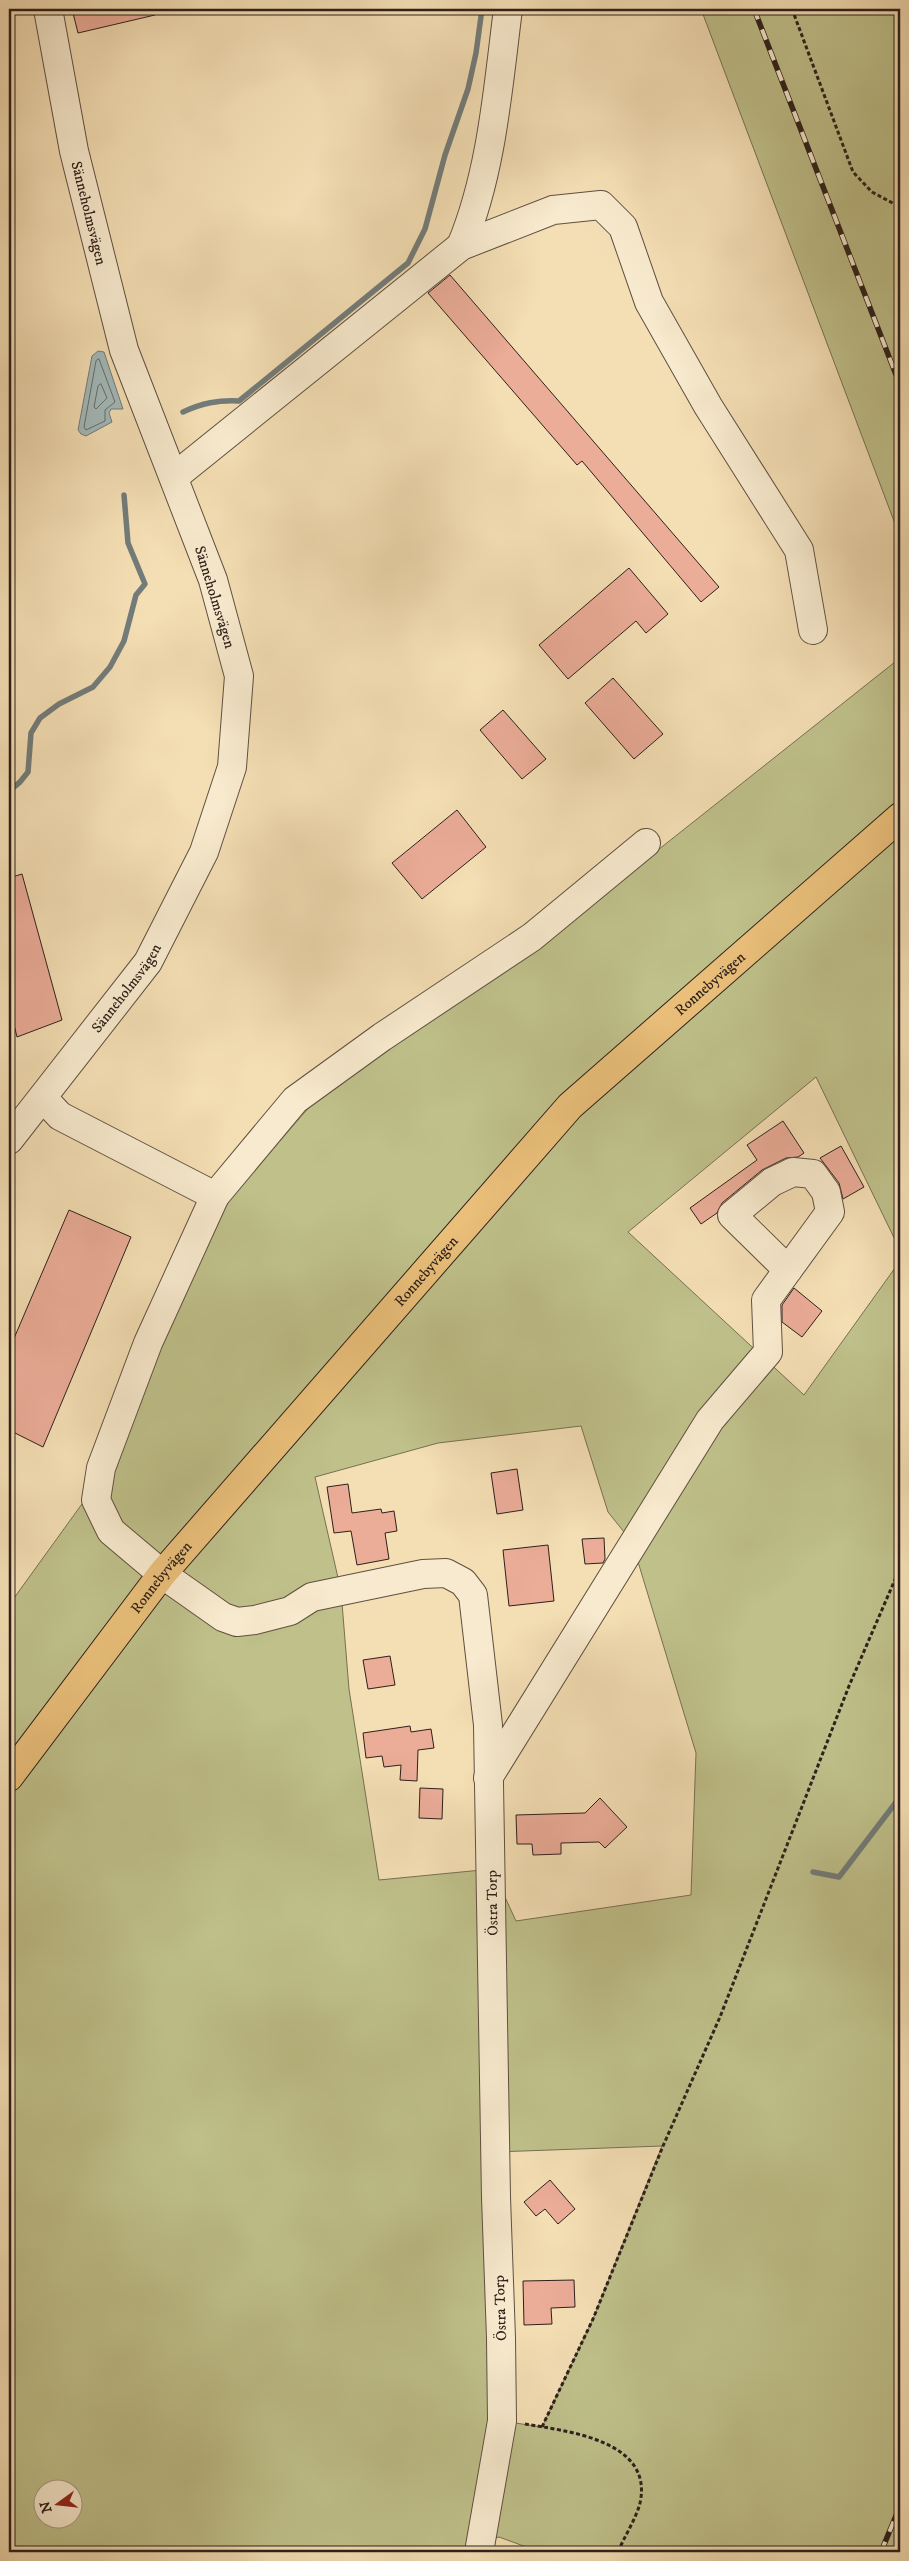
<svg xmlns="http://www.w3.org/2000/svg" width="909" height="2561" viewBox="0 0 909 2561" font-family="'IM FELL DW Pica',serif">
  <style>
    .green { fill: #bfc08a; stroke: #767052; fill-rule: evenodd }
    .water { fill: #a2b9b9; stroke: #737c7a }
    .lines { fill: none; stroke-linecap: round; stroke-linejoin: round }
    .shore { stroke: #686c6a; stroke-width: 1 }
    .stream { stroke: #737c7a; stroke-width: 5.5 }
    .building { fill: #ebac98; stroke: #2d201b }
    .minor-casing { stroke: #5f5041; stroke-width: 30 }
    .major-casing { stroke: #2d201b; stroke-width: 30 }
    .path { stroke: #2d201b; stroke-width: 3; stroke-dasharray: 4 2.5; stroke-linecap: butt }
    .minor { stroke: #f8eace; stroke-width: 28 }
    .major { stroke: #eabf7a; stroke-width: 28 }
    .rail-casing { stroke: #2d201b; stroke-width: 5.5 }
    .rail { stroke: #f8eace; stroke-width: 4; stroke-dasharray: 11; stroke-linecap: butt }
    .labels { text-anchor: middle; stroke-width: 4; stroke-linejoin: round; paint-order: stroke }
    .street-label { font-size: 15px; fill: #2d201b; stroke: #f8eace }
  </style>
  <rect width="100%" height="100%" fill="#f4deb4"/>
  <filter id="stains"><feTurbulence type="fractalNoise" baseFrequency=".004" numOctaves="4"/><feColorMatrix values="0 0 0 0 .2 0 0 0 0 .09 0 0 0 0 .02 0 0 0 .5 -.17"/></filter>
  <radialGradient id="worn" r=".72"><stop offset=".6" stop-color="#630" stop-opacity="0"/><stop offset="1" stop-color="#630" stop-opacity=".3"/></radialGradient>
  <path class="green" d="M701,9H900V537Z
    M900,658V1250L816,1077L628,1232L804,1395L900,1261V2552H540L499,2537L467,2546L466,2552H9V1605L87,1497L225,1204L318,1097L571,919ZM581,1426L608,1512L632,1542L696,1753L691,1895L516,1921L492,1869L379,1880L349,1689L341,1591L315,1477L438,1443ZM662,2146L593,2319L542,2427L502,2421L495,2152ZM42,2488H72V2518H42Z"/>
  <path class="water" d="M98,351L104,352L123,409H111L109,413L112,422L86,436L81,434L78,430L92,356Z"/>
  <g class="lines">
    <path class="shore" d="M99,359L115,402L105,410V421L86,430L84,427L96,361Z
      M101,384L107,398L96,409L94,407L98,386Z"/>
    <path class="stream" d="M183,412C202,403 218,400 239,401L408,263L425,229L445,155L468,89L476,53L482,9
      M9,791L20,782L28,772L31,733L40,718L59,704L93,687L110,667L124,641L136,595L145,584L128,543L124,495
      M813,1872L839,1877L900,1797"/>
  </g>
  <path class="building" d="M72,9H154L155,15L78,33Z
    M450,275L719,587L701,602L582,461L577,465L428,293Z
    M629,568L668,614L646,633L636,621L568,679L539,645Z
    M613,678L663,734L634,759L585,703Z
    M503,710L546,759L522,779L480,730Z
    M457,810L486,847L422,899L392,863Z
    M22,874L62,1020L17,1037L9,1004V878Z
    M783,1121L804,1153L798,1157L786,1158L762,1170L722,1203L717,1213L701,1224L690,1208L757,1160L747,1145Z
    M841,1146L864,1187L843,1199L839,1183L820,1158Z
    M69,1210L131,1237L43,1447L9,1430V1350Z
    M794,1288L822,1311L802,1337L782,1322V1305Z
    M517,1469L523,1510L497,1514L491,1473Z
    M348,1484L352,1513L381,1509L382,1513L394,1511L397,1531L385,1533L389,1559L357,1565L351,1531L334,1533L327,1487Z
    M604,1538L605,1559L603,1563L585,1564L582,1539Z
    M548,1545L554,1601L509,1606L503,1550Z
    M390,1656L395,1685L368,1689L363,1660Z
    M410,1726L411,1732L431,1729L434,1748L418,1750L417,1781L400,1780L401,1765L384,1767L382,1756L366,1758L363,1733Z
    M420,1788L443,1789L442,1819L419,1818Z
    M600,1798L627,1827L605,1848L599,1842L561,1843V1854L533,1855L532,1844H517L516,1815L585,1813Z
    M550,2180L575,2209L558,2224L545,2209L536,2216L524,2202Z
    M574,2280L575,2307L551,2308L552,2324L524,2325L523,2281Z"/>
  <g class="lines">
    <g class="minor-casing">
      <g id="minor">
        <path d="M461,246C492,172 498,87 508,9"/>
        <path d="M174,477L461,246L553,210L601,205L623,227L649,302L708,406L799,550L813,630"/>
        <path d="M43,1098L60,1116L215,1196"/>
        <path id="s1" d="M9,1140L148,962L204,852L232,767L239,676L213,580L124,350L74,151L48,9"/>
        <path d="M488,1778L710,1420L768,1352L766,1300L830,1212L826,1192L813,1174L793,1172L772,1182L732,1215L788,1270"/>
        <path d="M479,2552L502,2421L501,2338L496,2197L488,1725L473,1595L463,1582L446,1573L423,1574L312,1597L290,1611L255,1620L237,1622L223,1617L162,1574L111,1531L96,1500L101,1468L148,1343L215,1196L295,1100L382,1037L532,937L646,843"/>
      </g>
    </g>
    <g class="major-casing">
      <g id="major">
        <path id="s2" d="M9,1777L162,1574L570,1106L900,817"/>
      </g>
    </g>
    <path class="path" d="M792,9L853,172L872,192L900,207
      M525,2424C566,2431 654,2440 640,2503C636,2519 624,2537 618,2552
      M542,2427L593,2319L663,2146L720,2017L849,1686L900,1568"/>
    <use href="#minor" class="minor"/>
    <use href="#major" class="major"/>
    <g class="rail-casing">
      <path id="rail" d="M754,9L900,385
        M881,2552L900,2506"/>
    </g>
    <use href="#rail" class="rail"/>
  </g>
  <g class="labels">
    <g class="street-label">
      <text transform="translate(89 213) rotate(76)" y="5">Sänneholmsvägen</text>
      <text transform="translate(215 597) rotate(73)" y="5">Sänneholmsvägen</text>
      <text dy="5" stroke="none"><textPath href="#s2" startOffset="1061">Ronnebyvägen</textPath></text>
      <text dy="5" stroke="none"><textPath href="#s1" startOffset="192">Sänneholmsvägen</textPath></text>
      <text dy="5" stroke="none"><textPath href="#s2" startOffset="656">Ronnebyvägen</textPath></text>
      <text dy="5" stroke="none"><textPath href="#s2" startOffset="251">Ronnebyvägen</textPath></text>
      <text transform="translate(492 1903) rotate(-91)" y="5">Östra Torp</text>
      <text transform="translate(500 2308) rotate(-92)" y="5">Östra Torp</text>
    </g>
  </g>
  <rect width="909" height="2561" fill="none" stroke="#f4deb4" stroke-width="30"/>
  <rect x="10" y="10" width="889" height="2541" fill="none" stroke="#2d201b" stroke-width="2.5"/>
  <rect x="15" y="15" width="879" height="2531" fill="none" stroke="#2d201b"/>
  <g transform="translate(58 2504) rotate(255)"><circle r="24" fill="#f8eace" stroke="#a79986"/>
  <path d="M0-4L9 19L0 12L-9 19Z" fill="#8f2418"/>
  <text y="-8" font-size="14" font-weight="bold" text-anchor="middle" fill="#2d201b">N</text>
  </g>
  <rect width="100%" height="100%" filter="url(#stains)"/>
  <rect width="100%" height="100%" fill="url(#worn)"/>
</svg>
